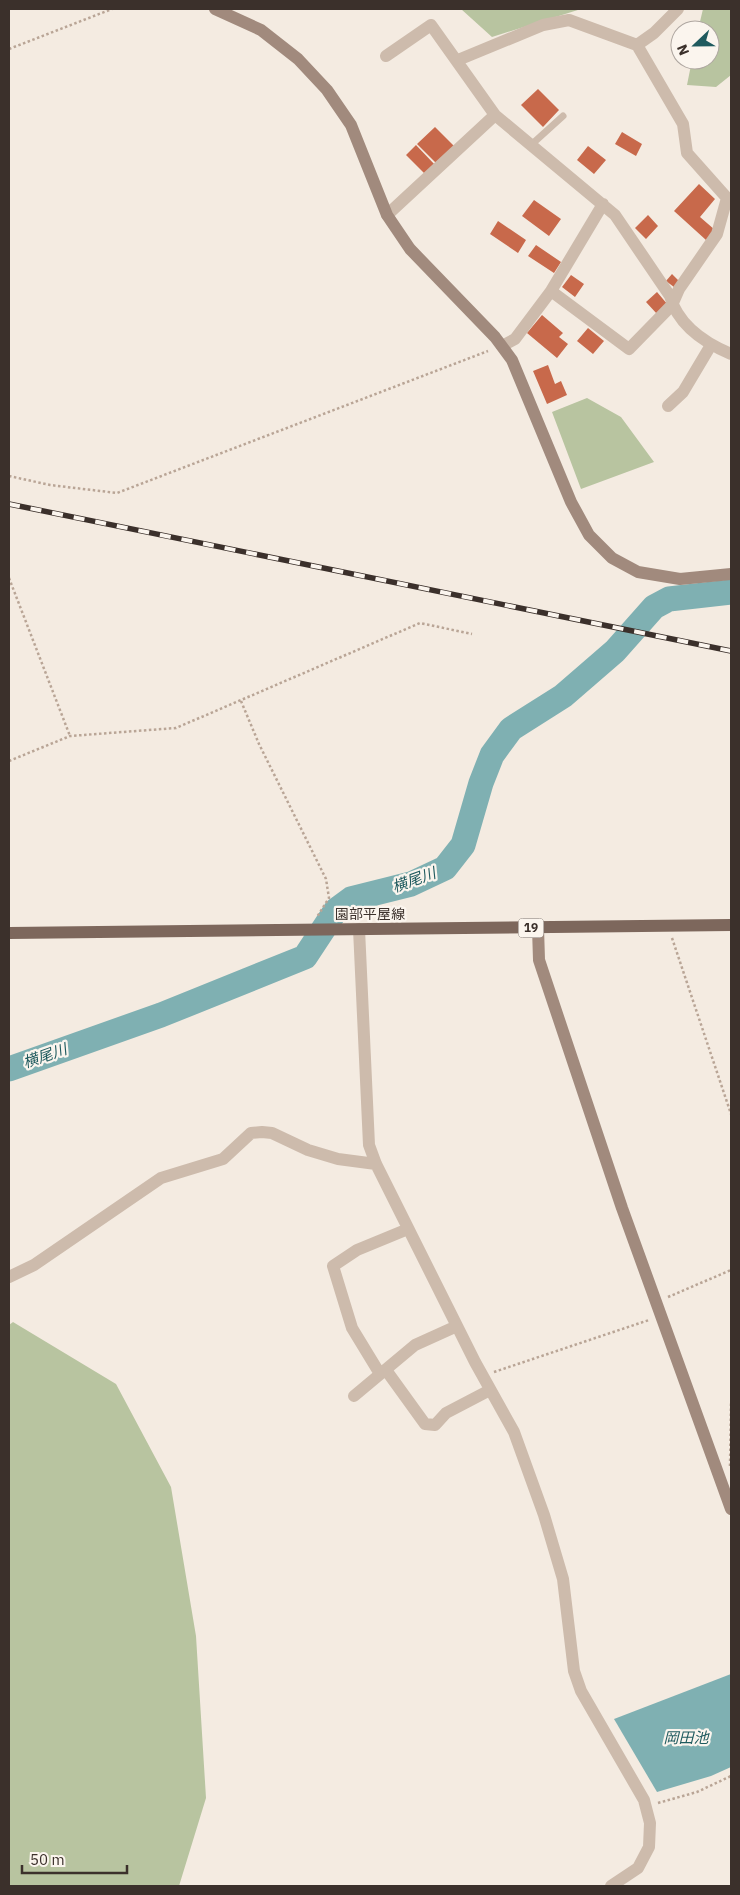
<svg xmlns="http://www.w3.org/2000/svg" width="740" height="1895" viewBox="0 0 740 1895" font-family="'IBM Plex Sans','Noto Sans JP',sans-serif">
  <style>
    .green { fill: #b8c4a0 }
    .water { fill: #7fb0b2 }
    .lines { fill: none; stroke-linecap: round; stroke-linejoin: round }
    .river { stroke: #7fb0b2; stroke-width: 25 }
    .building { fill: #c8694b }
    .path { stroke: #b9a596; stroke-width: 2.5; stroke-dasharray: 2.5 2.5; stroke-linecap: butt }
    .lane { stroke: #cdbbac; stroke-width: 7 }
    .street { stroke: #cdbbac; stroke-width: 12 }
    .secondary { stroke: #a18a7d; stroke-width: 12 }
    .primary { stroke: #7d675c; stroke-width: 12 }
    .rail-casing { stroke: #3b302b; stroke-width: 5.5 }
    .rail { stroke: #fbf5ee; stroke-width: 4; stroke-dasharray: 11; stroke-linecap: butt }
    .labels { text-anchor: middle; stroke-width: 4.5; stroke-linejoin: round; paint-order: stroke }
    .shield { fill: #fbf5ee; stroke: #756b66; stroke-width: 1 }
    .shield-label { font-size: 12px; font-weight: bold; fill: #3b302b }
    .street-label { font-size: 14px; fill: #3b302b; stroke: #fbf5ee }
    .water-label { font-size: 15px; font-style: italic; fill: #1f5a5e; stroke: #fbf5ee }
  </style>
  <rect width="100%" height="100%" fill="#f4ebe1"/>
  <path class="green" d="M461,9H581L492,37Z
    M703,9H731V75L716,87L687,85L692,60H710V30H698Z
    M587,398L621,417L654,462L581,489L552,412Z
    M13,1322L116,1384L171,1487L196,1636L206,1798L179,1886H9V1325Z"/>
  <path class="water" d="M731,1674V1767L711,1776L657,1792L614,1719Z"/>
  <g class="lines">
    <path class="river" d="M9,1069L161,1015L305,957L336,910L351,899L411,884L445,868L463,845L481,783L492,755L511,729L563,696L615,651L654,607L669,599L731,592"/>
  </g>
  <path class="building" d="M538,89L559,110L543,127L521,105Z
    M435,127L456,148L438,165L417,144Z
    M622,132L642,144L636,156L615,144Z
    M416,145L436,166L427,176L406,155Z
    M588,146L606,160L594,174L577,160Z
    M699,184L715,199L700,217L715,230L706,240L674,211Z
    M534,200L561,219L549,236L522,216Z
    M648,215L658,226L646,239L635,228Z
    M498,221L526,240L518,253L490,234Z
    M536,245L561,262L554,273L528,256Z
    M672,274L679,281L674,287L666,281Z
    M571,275L584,284L575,297L562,287Z
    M657,292L668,305L657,314L646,302Z
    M542,315L563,333L559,337L568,344L557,358L527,333Z
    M588,328L604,341L593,354L577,341Z
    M548,365L555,384L561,381L567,395L547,404L533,371Z"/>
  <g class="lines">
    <path class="path" d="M9,49L112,9
      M9,476L50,485L117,493L488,351
      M9,578L70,736
      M241,701L259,744L326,879L329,898L317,917
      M9,761L70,736L176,728L420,623L472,634
      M672,938L731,1114
      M668,1297L731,1270
      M494,1372L649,1320
      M730,1466L731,1402
      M658,1803L697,1792L731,1776"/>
    <path class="lane" d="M531,145L563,116"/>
    <path class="street" d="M637,45L654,33L678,9
      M386,56L431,25L495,115L615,215L670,296C678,325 705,343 731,354
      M458,60L543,25L569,20L637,45L683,124L687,153L727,198L717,234L679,289L672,305L629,349L551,291
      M387,215L495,115
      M502,346L515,339L551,291L603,204
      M668,406L683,392L711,345
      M359,929L369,1145L376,1164L475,1362L514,1432L544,1515L563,1579L574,1671L581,1691L644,1800L650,1823L649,1847L638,1868L611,1886
      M9,1277L34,1265L161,1178L223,1159L251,1133L262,1132L272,1133L308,1150L338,1159L376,1164
      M386,1370L425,1424L435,1425L446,1413L490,1390
      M380,1374L352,1328L333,1266L357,1250L408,1229
      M354,1396L415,1345L457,1326"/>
    <path class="secondary" d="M215,9L261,30L298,59L327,90L351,125L387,215L410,249L495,337L512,360L571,502L589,535L612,558L638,572L680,579L731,574
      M538,928L539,960L622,1208L731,1509"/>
    <path class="primary" d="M9,933L731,925"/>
    <g class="rail-casing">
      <path id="rail" d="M9,504L731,651"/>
    </g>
    <use href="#rail" class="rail"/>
  </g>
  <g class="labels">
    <rect class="shield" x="518.5" y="918.5" width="25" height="19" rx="4"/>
    <g class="shield-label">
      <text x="531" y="932">19</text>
    </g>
    <g class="street-label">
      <text x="370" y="919">園部平屋線</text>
    </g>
    <g class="water-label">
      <text transform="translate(414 880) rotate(-20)" y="5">横尾川</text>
      <text transform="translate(45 1056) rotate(-19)" y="5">横尾川</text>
      <text x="686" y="1743">岡田池</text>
    </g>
  </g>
  <rect width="740" height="1895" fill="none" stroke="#3b302b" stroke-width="20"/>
  <g transform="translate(695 45) rotate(248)"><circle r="24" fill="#fbf5ee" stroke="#aea6a0"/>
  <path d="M0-4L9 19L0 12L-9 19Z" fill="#1f5a5e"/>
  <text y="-8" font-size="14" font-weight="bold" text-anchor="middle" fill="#3b302b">N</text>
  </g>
  <path d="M22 1865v8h105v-8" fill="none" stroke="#3b302b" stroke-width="2.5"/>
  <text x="30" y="1865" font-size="15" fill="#3b302b" stroke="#fbf5ee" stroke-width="4" paint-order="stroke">50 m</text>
</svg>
